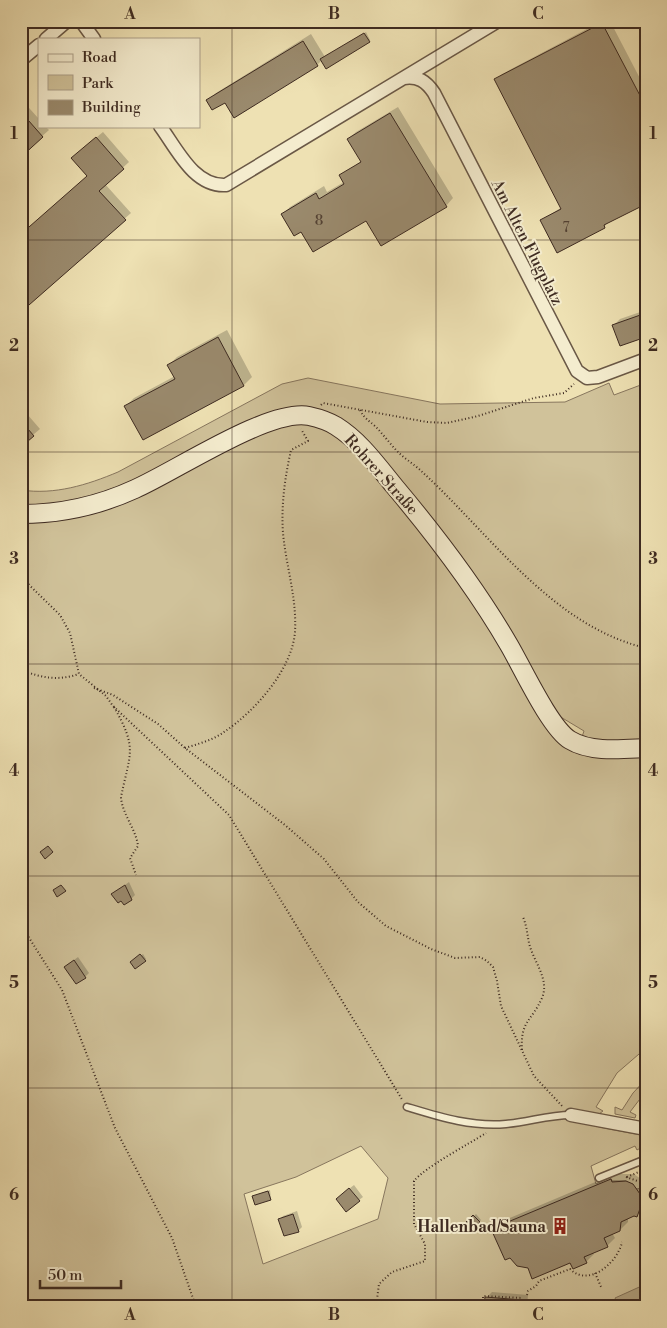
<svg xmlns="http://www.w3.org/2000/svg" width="667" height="1328" viewBox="0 0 667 1328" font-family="'Libre Bodoni',serif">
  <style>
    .green { fill: #d0c29a; stroke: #87765e; fill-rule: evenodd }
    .water { fill: #b2a381; stroke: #84735b }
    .shadow { fill: #0003 }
    .building { fill: #9a8a6d; stroke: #3e2b21 }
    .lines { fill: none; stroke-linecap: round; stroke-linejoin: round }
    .service-casing { stroke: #6a5846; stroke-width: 9 }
    .minor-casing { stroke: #6a5846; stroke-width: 15 }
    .secondary-casing { stroke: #3e2b21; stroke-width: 20 }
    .path { stroke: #3e2b21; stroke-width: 2; stroke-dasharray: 1 2.5; stroke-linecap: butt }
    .service { stroke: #f4ecce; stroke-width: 6 }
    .minor { stroke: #f4ecce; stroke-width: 12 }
    .secondary { stroke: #f4ecce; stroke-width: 18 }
    .grid { fill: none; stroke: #3e2b21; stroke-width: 1; stroke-opacity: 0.55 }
    .labels { text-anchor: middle; stroke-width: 4; stroke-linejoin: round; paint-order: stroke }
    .number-label { font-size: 14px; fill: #554334 }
    .street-label { font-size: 16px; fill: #3e2b21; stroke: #f4ecce }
    .poi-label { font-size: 16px; font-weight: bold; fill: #3e2b21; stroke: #f4ecce; text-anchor: end }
    .neatline { fill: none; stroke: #3e2b21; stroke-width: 2 }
    .grid-label { font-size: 16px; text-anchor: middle; font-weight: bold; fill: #3e2b21 }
  </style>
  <rect width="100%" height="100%" fill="#eee1b3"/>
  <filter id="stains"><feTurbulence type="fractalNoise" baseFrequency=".004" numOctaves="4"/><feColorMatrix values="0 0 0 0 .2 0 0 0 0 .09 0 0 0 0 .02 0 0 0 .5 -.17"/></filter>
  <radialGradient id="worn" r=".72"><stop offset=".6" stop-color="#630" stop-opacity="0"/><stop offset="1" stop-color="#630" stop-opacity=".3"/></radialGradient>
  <path class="green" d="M308,378L440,404L565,402L609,383L614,395L646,383V1048L617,1073L596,1107L603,1111L595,1117L593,1124L599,1127L646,1136V1148L644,1146L637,1150L635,1146L591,1166L596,1184L610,1177L612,1181H626L637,1189L646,1187V1307H21V490C55,495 87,485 118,472L282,384ZM343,423L373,450L446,538L497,609L559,716L584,731L577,751L566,747L553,736C490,629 431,515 335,434ZM361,1146L388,1178L378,1219L263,1264L244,1194L296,1177Z
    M646,1079V1091L630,1112L636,1115L635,1118L615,1114V1107L622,1110L633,1093Z"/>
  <path class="water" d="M646,1284V1307H619L615,1298Z"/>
  <path class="shadow" d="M389,21H403L393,27Z
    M602,21H610L646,90V202L610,220L604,227L542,220L562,207L495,80L502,74Z
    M366,32L370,40L369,41L322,60L317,65L226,101H208L216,93L311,34L325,57Z
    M21,99L39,119V126H45L49,130L21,155Z
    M398,107L453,198L446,206L302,230L283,214L290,207L324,186L327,192L344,182L341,176L361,161L348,139L356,132Z
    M103,132L129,162L105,184L131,213L21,310L89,176L79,152Z
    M646,310V336L614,325L620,319Z
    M227,330L252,377L244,385L143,439L126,406L134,398L175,376L169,365L177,357Z
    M21,407L40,429L21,445Z
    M129,882L135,895L131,899L113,894Z
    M143,954L146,959L136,967L132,962Z
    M78,957L89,973L85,977L70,963Z
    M619,1172L620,1174H634L645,1182L646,1203L636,1216L628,1218V1222L620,1230L612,1233L615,1238L607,1246L593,1252L594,1254L586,1262L571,1261L529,1267L492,1230L500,1222Z
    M354,1185L363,1197L359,1200L341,1195Z
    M270,1190L271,1199L254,1196L255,1195Z
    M297,1211L302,1227L298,1231L280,1219L283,1216Z
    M476,1214L481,1220L473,1228L468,1222Z
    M492,1292L528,1295L527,1307H485L486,1298Z"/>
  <path class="building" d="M602,23L646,107V184L643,185V192L646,204L604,225L605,228L557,253L540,220L561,209L494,79Z
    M364,33L370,42L326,69L320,59Z
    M303,41L318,66L234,118L225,103L212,110L206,100Z
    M21,112L43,137L21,157Z
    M390,113L447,207L381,246L366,221L313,252L301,232L294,236L281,214L316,193L319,199L344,184L339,175L361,162L347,139Z
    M96,137L124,169L99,191L126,220L21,312V234L87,176L71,158Z
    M646,313V337L620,346L612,325Z
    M218,337L244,386L143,440L124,406L175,379L167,365Z
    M21,421L34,436L21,447Z
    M48,846L53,852L45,859L40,852Z
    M61,885L66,891L57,897L53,890Z
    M125,885L132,900L124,905L121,901L118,903L111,894Z
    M140,954L146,961L135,969L130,962Z
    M74,960L86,978L76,984L64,967Z
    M611,1179L612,1182L626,1181L633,1184L640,1194L642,1203L637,1217L634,1216L621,1222L620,1231L604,1238L608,1247L584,1257L587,1263L573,1269L570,1263L532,1279L528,1268L517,1266L510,1258L505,1260L491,1229Z
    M349,1188L360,1201L346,1212L336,1199Z
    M268,1191L271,1200L255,1205L252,1196Z
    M293,1214L299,1232L284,1236L278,1219Z
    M473,1215L480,1222L473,1229L466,1222Z
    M485,1297L522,1300V1307H484Z"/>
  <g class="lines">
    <g class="service-casing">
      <path id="service" d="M407,1107C440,1117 471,1127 506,1124C529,1122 548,1115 571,1115
        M599,1178L646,1159"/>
    </g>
    <g class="minor-casing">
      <path id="minor" d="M81,21L94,39
        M46,39L67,21
        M21,60L39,45
        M404,78C418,76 426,81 434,93L577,371L587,378L598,377L646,359
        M160,126C177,149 194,187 226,185L498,21
        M571,1115L646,1129"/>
    </g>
    <g class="secondary-casing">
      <path id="secondary" d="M21,514C62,514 98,506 135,489C176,471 269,408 309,416C318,418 328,421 336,426C360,441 377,465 395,487C437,537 476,588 509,645C522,667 550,728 570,740C591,753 623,749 646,748"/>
    </g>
    <path class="path" d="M638,21L646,36
      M321,405L323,403L427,422L447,423L478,416L534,398L564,393L574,384
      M360,410C364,418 368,420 375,426C383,434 390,444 398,452C404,458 412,463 419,469C488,531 551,626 646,648
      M21,577L60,615L70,633L79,674L106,696L113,706L229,815L403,1101
      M21,670C42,678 58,681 79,674
      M94,688L113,695L158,724L185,748L285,825L324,859L358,902L386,926L431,949L455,958L480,957L487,961L493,967L497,981L501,1006L534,1076L563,1107
      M114,707C138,749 130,753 121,797C122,814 136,829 138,846L130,858L136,875
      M185,748C198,744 213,740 224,732C254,712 292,670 295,632C297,598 286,566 283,533C281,505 285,477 291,450L308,441L301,429
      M21,925L62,990L115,1128L172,1238L196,1307
      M522,1050C520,1021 532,1021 542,998C550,979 533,961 529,943C527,933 527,927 523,917
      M626,1177L646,1184
      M627,1177L641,1171
      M595,1273L602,1289
      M527,1295L528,1291L536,1286L539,1281L570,1269C589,1288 618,1262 622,1242
      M483,1305V1296L522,1298
      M376,1307L379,1284L392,1272L425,1261V1244L414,1224V1181C425,1167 469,1144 486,1133"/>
    <use href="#service" class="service"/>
    <use href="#minor" class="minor"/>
    <use href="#secondary" class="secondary"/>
  </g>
  <path class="grid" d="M232,21V1307M436,21V1307M21,240H646M21,452H646M21,664H646M21,876H646M21,1088H646"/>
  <defs>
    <g id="building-bare" transform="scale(1.35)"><path d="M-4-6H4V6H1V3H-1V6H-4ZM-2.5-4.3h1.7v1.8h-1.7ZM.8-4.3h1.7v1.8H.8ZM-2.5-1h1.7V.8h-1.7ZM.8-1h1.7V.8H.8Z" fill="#8f2418" stroke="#f4ecce" stroke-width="2.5" paint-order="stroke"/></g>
  </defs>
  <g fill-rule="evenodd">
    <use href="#building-bare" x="560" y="1226"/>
  </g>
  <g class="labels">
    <g class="number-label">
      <text x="319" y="225">8</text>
      <text x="566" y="232">7</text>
    </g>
    <g class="street-label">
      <text transform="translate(528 242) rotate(63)" y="6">Am Alten Flugplatz</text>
      <text transform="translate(382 474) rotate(48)" y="6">Rohrer Straße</text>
    </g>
    <g class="poi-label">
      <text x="546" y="1232">Hallenbad/Sauna</text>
    </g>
  </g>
  <rect width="667" height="1328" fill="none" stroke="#eee1b3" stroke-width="55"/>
  <rect x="38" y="38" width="162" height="90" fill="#f4ecce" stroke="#ab9f89"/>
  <rect x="48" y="54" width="25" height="8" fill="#f4ecce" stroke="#ab9f89"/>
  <text x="82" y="62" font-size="15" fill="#3e2b21">Road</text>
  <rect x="48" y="75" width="25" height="15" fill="#d0c29a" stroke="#ab9f89"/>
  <text x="82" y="88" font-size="15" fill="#3e2b21">Park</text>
  <rect x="48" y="100" width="25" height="15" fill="#9a8a6d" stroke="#ab9f89"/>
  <text x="82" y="112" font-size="15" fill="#3e2b21">Building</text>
  <path d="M40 1280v8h81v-8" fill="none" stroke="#3e2b21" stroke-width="2.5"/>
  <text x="48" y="1280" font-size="15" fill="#3e2b21" stroke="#f4ecce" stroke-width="4" paint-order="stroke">50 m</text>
  <rect x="28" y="28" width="612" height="1272" class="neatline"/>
  <g class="grid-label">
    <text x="130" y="19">A</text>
    <text x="334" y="19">B</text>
    <text x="538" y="19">C</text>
    <text x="14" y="139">1</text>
    <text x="653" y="139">1</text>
    <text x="14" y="351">2</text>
    <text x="653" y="351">2</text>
    <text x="14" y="564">3</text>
    <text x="653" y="564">3</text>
    <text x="14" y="776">4</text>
    <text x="653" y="776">4</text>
    <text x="14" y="988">5</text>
    <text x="653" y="988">5</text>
    <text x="14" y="1200">6</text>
    <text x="653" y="1200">6</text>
    <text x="130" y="1320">A</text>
    <text x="334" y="1320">B</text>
    <text x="538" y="1320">C</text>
  </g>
  <rect width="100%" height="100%" filter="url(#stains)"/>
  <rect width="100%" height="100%" fill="url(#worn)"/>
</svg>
